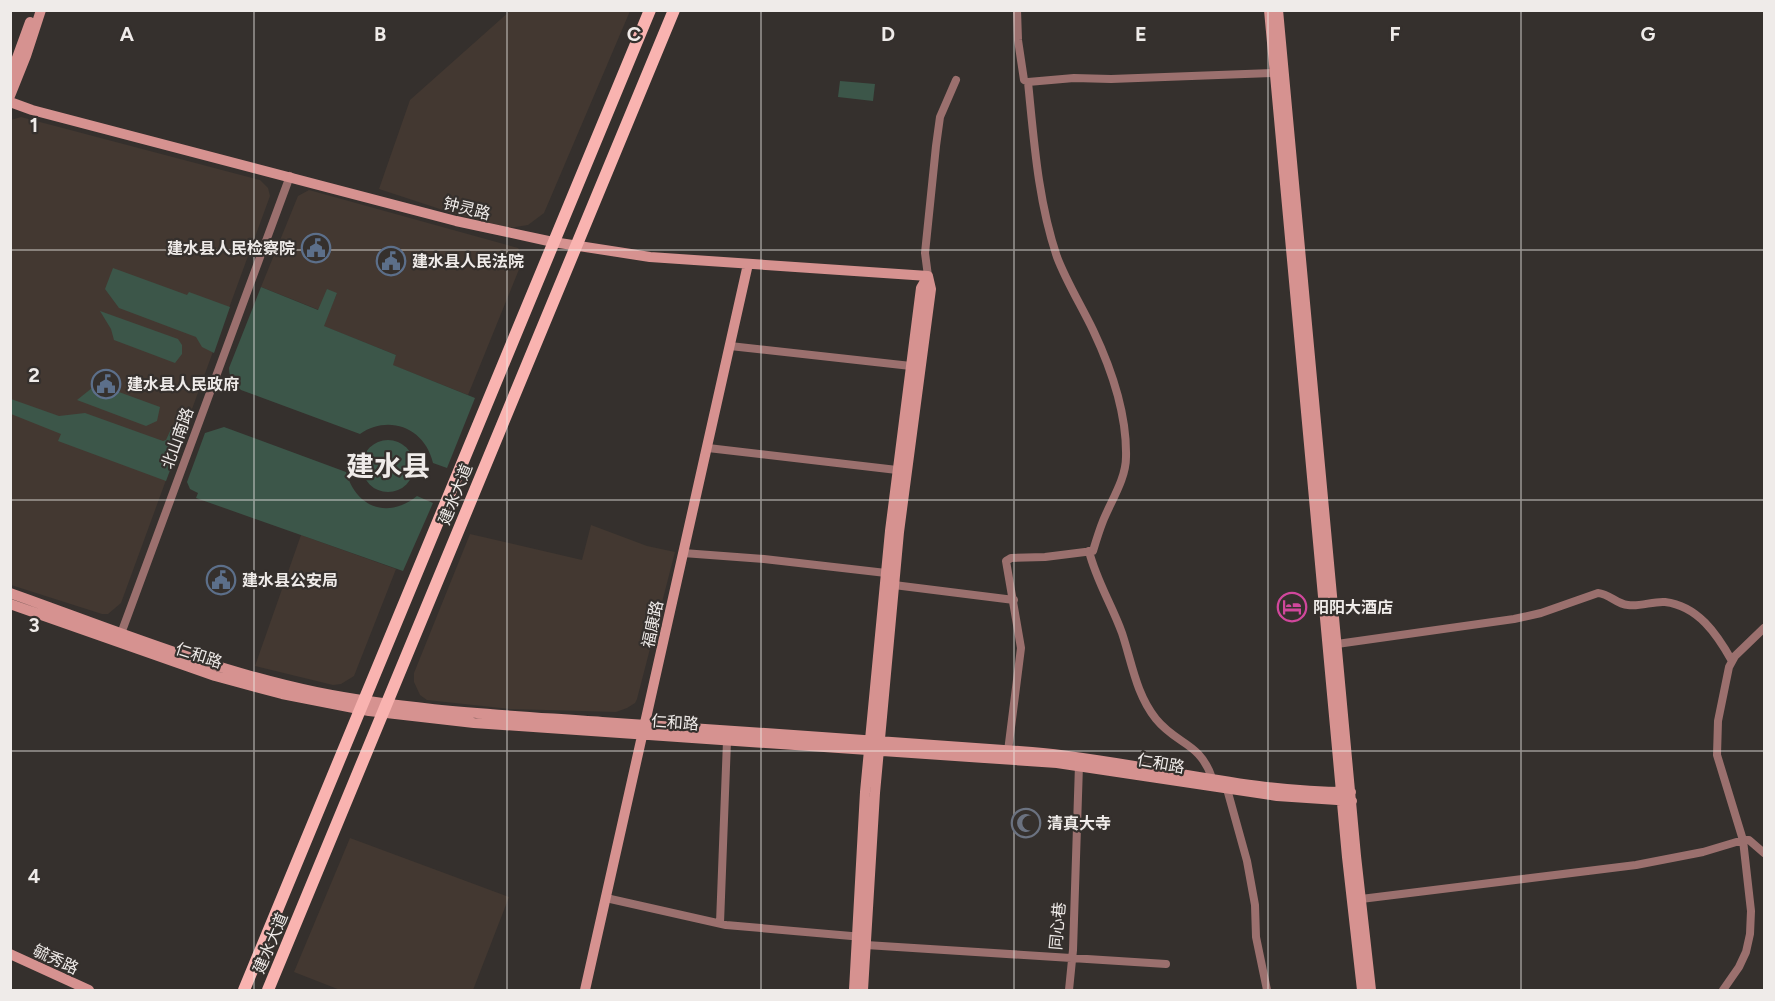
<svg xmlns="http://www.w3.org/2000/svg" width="1775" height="1001" viewBox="0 0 1775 1001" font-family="Figtree,'Noto Sans SC',sans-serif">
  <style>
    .built { fill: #433831 }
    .green { fill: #3c5649 }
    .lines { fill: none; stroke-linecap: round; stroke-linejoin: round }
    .street { stroke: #9b706e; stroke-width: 8 }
    .secondary { stroke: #d69290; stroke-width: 10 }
    .primary { stroke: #f9b3b0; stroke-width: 12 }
    .grid { fill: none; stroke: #efebe9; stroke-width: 1.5; stroke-opacity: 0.55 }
    .labels { text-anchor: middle; stroke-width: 4.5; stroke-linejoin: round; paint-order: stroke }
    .street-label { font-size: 16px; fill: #efebe9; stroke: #35302d }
    .poi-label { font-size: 16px; font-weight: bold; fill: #efebe9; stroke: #35302d; text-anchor: start }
    .town-label { font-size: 28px; font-weight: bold; fill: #efebe9; stroke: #35302d }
    .grid-label { font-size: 20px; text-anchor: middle; font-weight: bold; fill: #efebe9; stroke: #35302d; stroke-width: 4.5; stroke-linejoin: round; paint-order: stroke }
  </style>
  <rect width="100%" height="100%" fill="#35302d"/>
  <path class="built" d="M510,11H630L544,213L528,225L509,228L452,213L379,189L410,100Z
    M21,117L260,180L268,188L270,196L121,603L108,614H102L11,585V120Z
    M309,190L518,248L520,251L522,262L468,395L392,365L396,355L323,326L337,293L319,310L261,287L298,196Z
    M591,525L647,546L675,552L637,699L635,703L627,708L616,712L510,709L427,700L420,695L414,682V673L470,534L582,560Z
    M301,535L396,569L354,676L341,684L333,685L255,666Z
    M350,838L509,897L473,990H340L294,972Z"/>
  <path class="green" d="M840,81L875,84L873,101L838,97Z
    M113,268L187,295L189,292L230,307L214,353L202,347L196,337L119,308L105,289Z
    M261,287L318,310L327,289L337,293L324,326L396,355L393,365L475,398L447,468L433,463C425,428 389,414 360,434L241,390C234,383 229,378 229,368Z
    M100,311L178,339L182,345V354L175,363L114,340L111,329Z
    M97,384L160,407L157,421L146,426L77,400Z
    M11,399L59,416L85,413L163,441L166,440L171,429L184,433L166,481L58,441L61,434L11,414Z
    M224,427L346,472C356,507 387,520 417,496L433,503L403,571L196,498L198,493L190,489L187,482L205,433Z
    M362 466a26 26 0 1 1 52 0a26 26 0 1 1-52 0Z"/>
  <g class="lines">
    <path class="street" d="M1028,82L1074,78L1111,79L1274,73
      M928,276L925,253L936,146L940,117L956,80
      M730,346L911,366
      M708,448L897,470
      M1089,551C1096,580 1112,605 1122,633C1132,663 1136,694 1156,719C1177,745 1200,742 1212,778
      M683,553L764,559L886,573
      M894,585L1014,600
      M119,639L290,176
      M1337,644L1514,619L1541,613L1598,593C1610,594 1616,604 1628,605C1640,607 1653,601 1665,602C1698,606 1717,634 1732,661
      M1008,751L1021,648L1006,561L1011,558L1045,557L1093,551C1096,541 1099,531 1103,521C1111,501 1126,479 1126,457C1127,415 1111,368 1093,330C1081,305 1067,283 1057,257C1038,201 1034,141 1028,82L1024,80L1018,40L1017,10
      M1227,789L1247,861L1255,905L1256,937L1267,990
      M606,898L726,925L863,937
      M1361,899L1636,865L1703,852L1743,840H1749L1764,853
      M720,923L727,741
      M866,945L1166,964
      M1069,990L1073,950L1079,765
      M1723,990L1739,967L1746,952L1750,934L1751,911L1743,840L1717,755L1718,721L1729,667L1735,656L1764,628"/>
    <path class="secondary" d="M1269,10L1347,857L1362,990
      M1278,10L1356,856L1371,990
      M10,77L30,22
      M10,96L26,56L41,10
      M10,102L32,110L456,221L553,242L650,257L928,276
      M10,593C111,629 211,670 316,692C410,711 507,715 602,722C745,732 889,741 1032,752C1139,761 1244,793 1351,792
      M10,604L215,676L282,694L369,711L474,723L1057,763L1277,796L1352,801
      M10,954L89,990
      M585,990L748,264
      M854,990L865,792L890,531L921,288L928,276
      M863,990L875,793L899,532L931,289L928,276"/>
    <path class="primary" d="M244,990L650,10
      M268,990L674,10"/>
  </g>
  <path class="grid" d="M254,10V990M507,10V990M761,10V990M1014,10V990M1268,10V990M1521,10V990M10,250H1764M10,500H1764M10,751H1764"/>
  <defs>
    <g id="civic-ring" transform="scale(1.5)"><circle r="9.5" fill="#35302d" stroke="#5c6f8a" stroke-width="1.5"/><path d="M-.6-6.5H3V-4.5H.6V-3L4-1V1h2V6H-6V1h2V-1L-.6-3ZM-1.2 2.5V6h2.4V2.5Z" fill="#5c6f8a"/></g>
    <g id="hotel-ring" transform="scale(1.5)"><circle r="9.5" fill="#35302d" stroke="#d1479c" stroke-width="1.5"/><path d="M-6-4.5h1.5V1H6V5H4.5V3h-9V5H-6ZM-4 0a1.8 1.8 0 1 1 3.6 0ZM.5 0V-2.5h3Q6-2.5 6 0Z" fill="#d1479c"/></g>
    <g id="mosque-ring" transform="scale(1.5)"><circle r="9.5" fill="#35302d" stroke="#6b7280" stroke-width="1.5"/><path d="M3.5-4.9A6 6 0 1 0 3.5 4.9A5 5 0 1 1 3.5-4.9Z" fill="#6b7280"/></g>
  </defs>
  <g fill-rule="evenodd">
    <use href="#civic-ring" x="316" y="248"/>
    <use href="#civic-ring" x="391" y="261"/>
    <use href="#civic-ring" x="106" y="384"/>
    <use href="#civic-ring" x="221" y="580"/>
    <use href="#hotel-ring" x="1292" y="607"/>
    <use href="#mosque-ring" x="1026" y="823"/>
  </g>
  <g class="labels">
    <g class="street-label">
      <text transform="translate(467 208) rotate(14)" y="6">钟灵路</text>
      <text transform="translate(177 438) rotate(-70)" y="6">北山南路</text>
      <text transform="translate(455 494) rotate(-68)" y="6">建水大道</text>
      <text transform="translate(652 624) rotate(-78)" y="6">福康路</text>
      <text transform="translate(199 655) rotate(18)" y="6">仁和路</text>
      <text transform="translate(675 722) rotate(4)" y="6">仁和路</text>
      <text transform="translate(1161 763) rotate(10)" y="6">仁和路</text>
      <text transform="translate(1057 926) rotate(-85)" y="6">同心巷</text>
      <text transform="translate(270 943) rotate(-67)" y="6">建水大道</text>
      <text transform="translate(56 959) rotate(25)" y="6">毓秀路</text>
    </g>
    <g class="poi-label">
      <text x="295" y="254" text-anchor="end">建水县人民检察院</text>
      <text x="412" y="267">建水县人民法院</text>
      <text x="127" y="390">建水县人民政府</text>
      <text x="242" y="586">建水县公安局</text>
      <text x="1313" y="613">阳阳大酒店</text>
      <text x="1047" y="829">清真大寺</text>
    </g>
    <g class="town-label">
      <text x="388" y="476">建水县</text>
    </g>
  </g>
  <g class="grid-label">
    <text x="127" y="41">A</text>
    <text x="380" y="41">B</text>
    <text x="634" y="41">C</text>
    <text x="888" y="41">D</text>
    <text x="1141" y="41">E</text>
    <text x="1395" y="41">F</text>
    <text x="1648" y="41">G</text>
    <text x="34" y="132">1</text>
    <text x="34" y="382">2</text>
    <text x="34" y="632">3</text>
    <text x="34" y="883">4</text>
  </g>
  <rect width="1775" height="1001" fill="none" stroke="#efebe9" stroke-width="24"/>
</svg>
